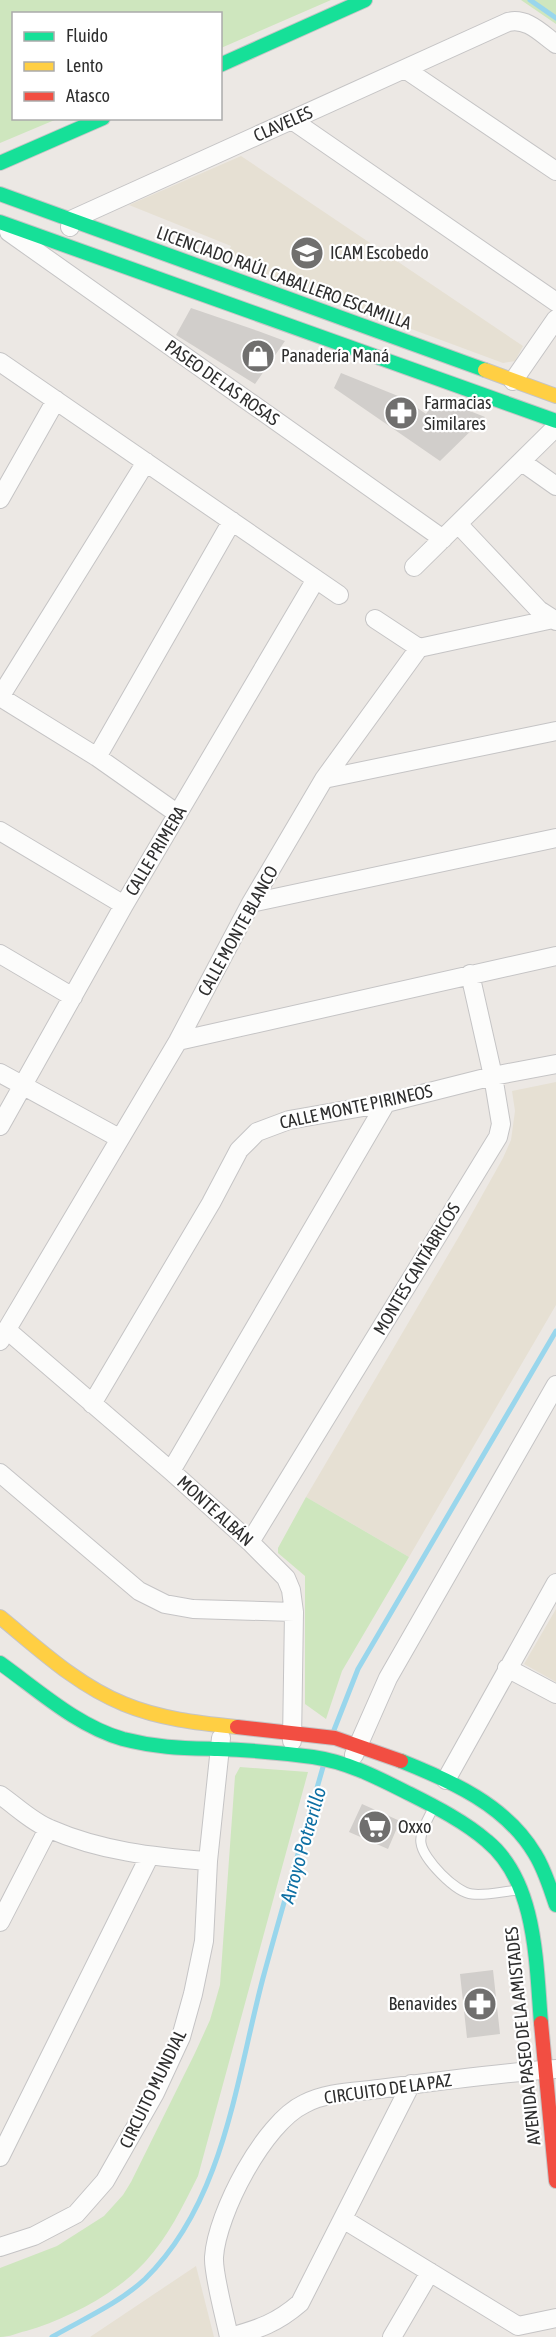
<svg xmlns="http://www.w3.org/2000/svg" width="556" height="2337" viewBox="0 0 556 2337" font-family="'Asap Condensed',sans-serif">
  <style>
    .education { fill: #e6e0d3 }
    .green { fill: #cee6be }
    .lines { fill: none; stroke-linecap: round; stroke-linejoin: round }
    .stream { stroke: #99d6ec; stroke-width: 5 }
    .building { fill: #d1cecb }
    .lane-casing { stroke: #c5c4c5; stroke-width: 11 }
    .street-casing { stroke: #c5c4c5; stroke-width: 20 }
    .fast-casing { stroke: #c5c4c5; stroke-width: 16 }
    .slow-casing { stroke: #c5c4c5; stroke-width: 16 }
    .jam-casing { stroke: #c5c4c5; stroke-width: 16 }
    .lane { stroke: #fcfcfb; stroke-width: 9 }
    .street { stroke: #fcfcfb; stroke-width: 18 }
    .fast { stroke: #16e098; stroke-width: 14 }
    .slow { stroke: #ffcf43; stroke-width: 14 }
    .jam { stroke: #f24e42; stroke-width: 14 }
    .labels { text-anchor: middle; stroke-width: 4.5; stroke-linejoin: round; paint-order: stroke }
    .street-label { font-size: 18px; fill: #2e2e2e; stroke: #fff }
    .poi-label { font-size: 18px; fill: #2e2e2e; stroke: #fff; text-anchor: start }
    .water-label { font-size: 20px; font-style: italic; fill: #0d6fa3; stroke: #fff }
  </style>
  <rect width="100%" height="100%" fill="#ece8e4"/>
  <path class="education" d="M241,156L523,346L515,361L503,363L225,260L231,246L129,205Z
    M556,1082V1305L409,1557L306,1497L461,1233L503,1158L511,1140L515,1111L512,1091Z
    M556,1609V1682L524,1664Z
    M196,2266L214,2337H90Z"/>
  <path class="green" d="M0,0H331L221,48L220,14H14V118L57,119L0,143Z
    M521,0H556V24Z
    M306,1497L409,1557L342,1671L326,1719L305,1704V1576L278,1553V1548Z
    M240,1767L308,1772L198,2176C183,2206 168,2237 145,2262C116,2294 67,2319 26,2331C17,2333 10,2337 0,2337V2268L57,2246L104,2216L123,2195L131,2182L195,2053L210,2020L220,1985L235,1776Z"/>
  <g class="lines">
    <path class="stream" d="M530,0L556,18
      M334,1730L358,1669L556,1331
      M52,2337C83,2319 118,2304 145,2279C224,2202 236,2080 263,1978C282,1908 303,1837 323,1767"/>
  </g>
  <path class="building" d="M191,308L258,331L285,341L255,384L176,335Z
    M341,373L403,398L426,414L437,398L485,417L440,461L334,388Z
    M362,1804L400,1821L388,1849L349,1832Z
    M493,1970L500,2034L467,2038L460,1974Z"/>
  <g class="lines">
    <g class="lane-casing">
      <path id="lane" d="M433,1808C429,1818 419,1832 421,1843C423,1859 456,1893 472,1894C486,1896 504,1891 519,1890"/>
    </g>
    <g class="street-casing">
      <path id="street" d="M405,69L556,171
        M292,120L556,302
        M70,227L73,219L508,22C527,17 542,34 556,44
        M9,232L443,539
        M0,362L339,595
        M513,381L556,319
        M146,462L0,697L97,757L178,814
        M522,462L556,486
        M0,499L56,400
        M459,525L539,610L556,621
        M414,567L556,427
        M375,619L419,648
        M97,757L232,521
        M324,779L556,731
        M0,831L124,905
        M251,903L556,838
        M0,954L73,997
        M178,1041L556,956
        M0,1073L119,1138
        M0,1126L124,905L316,579
        M7,1330L171,1471L250,1542L286,1578L291,1590L294,1612L292,1741
        M0,1341L178,1041L251,903L324,779L419,648L553,619
        M92,1404L211,1203L239,1150L257,1132L289,1120L386,1103L493,1076L556,1064
        M171,1471L386,1103
        M0,1473L139,1591L165,1604L193,1609L294,1612
        M250,1542L498,1137L501,1124L493,1076L470,974
        M507,1668L556,1694
        M354,1755L388,1678L556,1385
        M446,1780L556,1583
        M0,1795C16,1806 32,1822 50,1829C100,1851 154,1857 208,1861
        M0,1922L48,1829
        M0,2157L149,1857
        M343,2219L518,2326L556,2318
        M0,2247L34,2236L76,2214L105,2181L155,2093L181,2037L193,1994L204,1941L208,1861L221,1738
        M229,2337C225,2317 213,2274 214,2257C217,2213 264,2123 304,2104C326,2092 355,2092 379,2089C438,2081 497,2073 556,2069
        M230,2337C259,2329 277,2323 300,2303L411,2084
        M392,2337L430,2272"/>
    </g>
    <g class="fast-casing">
      <path id="fast" d="M220,65L365,0
        M0,163L103,118
        M0,194L485,370
        M0,222L556,421
        M0,1663C38,1690 77,1726 123,1739C158,1748 183,1748 218,1749C249,1750 282,1753 313,1757C348,1762 378,1778 410,1794C436,1807 465,1822 487,1841C537,1882 536,1964 541,2023
        M401,1761C451,1781 506,1805 535,1854C545,1870 550,1888 556,1905"/>
    </g>
    <g class="slow-casing">
      <path id="slow" d="M485,370L556,396
        M0,1617C39,1649 77,1685 124,1704C160,1719 199,1723 237,1727"/>
    </g>
    <g class="jam-casing">
      <path id="jam" d="M237,1727L335,1738L401,1761
        M541,2023L556,2181"/>
    </g>
    <use href="#lane" class="lane"/>
    <use href="#street" class="street"/>
    <use href="#fast" class="fast"/>
    <use href="#slow" class="slow"/>
    <use href="#jam" class="jam"/>
  </g>
  <defs>
    <g id="school-disc" transform="scale(1.725)"><circle r="9.5" fill="#706f6e" stroke="#fff"/><path d="M0-5L7-2L0 1L-7-2ZM-4 1L0 2.5L4 1V4Q0 6-4 4Z" fill="#fff"/></g>
    <g id="shop-disc" transform="scale(1.725)"><circle r="9.5" fill="#706f6e" stroke="#fff"/><path d="M-5-2.5h2.3a2.7 3.5 0 0 1 5.4 0H5L5.5 6h-11ZM-1.5-2.5h3a1.5 2.3 0 0 0-3 0Z" fill="#fff"/></g>
    <g id="pharmacy-disc" transform="scale(1.725)"><circle r="9.5" fill="#706f6e" stroke="#fff"/><path d="M-2-6h4v4h4v4h-4v4h-4v-4h-4v-4h4Z" fill="#fff"/></g>
    <g id="supermarket-disc" transform="scale(1.725)"><circle r="9.5" fill="#706f6e" stroke="#fff"/><path d="M-6-5.5h2.5l.6 2H6L4.5 2H-2.5L-4.4-4H-6ZM-1.5 3.2a1.3 1.3 0 1 0 .1 0ZM3 3.2a1.3 1.3 0 1 0 .1 0Z" fill="#fff"/></g>
  </defs>
  <g fill-rule="evenodd">
    <use href="#school-disc" x="307" y="253"/>
    <use href="#shop-disc" x="258" y="356"/>
    <use href="#pharmacy-disc" x="401" y="413"/>
    <use href="#supermarket-disc" x="375" y="1827"/>
    <use href="#pharmacy-disc" x="480" y="2004"/>
  </g>
  <g class="labels">
    <g class="street-label">
      <text transform="translate(283 124) rotate(-24)" y="6">CLAVELES</text>
      <text transform="translate(284 278) rotate(20)" y="6">LICENCIADO RAÚL CABALLERO ESCAMILLA</text>
      <text transform="translate(222 383) rotate(35)" y="6">PASEO DE LAS ROSAS</text>
      <text transform="translate(156 851) rotate(-59)" y="6">CALLE PRIMERA</text>
      <text transform="translate(238 931) rotate(-61)" y="6">CALLE MONTE BLANCO</text>
      <text transform="translate(356 1107) rotate(-12)" y="6">CALLE MONTE PIRINEOS</text>
      <text transform="translate(417 1269) rotate(-59)" y="6">MONTES CANTÁBRICOS</text>
      <text transform="translate(215 1511) rotate(42)" y="6">MONTE ALBÁN</text>
      <text transform="translate(523 2036) rotate(-96)" y="6">AVENIDA PASEO DE LA AMISTADES</text>
      <text transform="translate(153 2089) rotate(-64)" y="6">CIRCUITO MUNDIAL</text>
      <text transform="translate(388 2089) rotate(-8)" y="6">CIRCUITO DE LA PAZ</text>
    </g>
    <g class="poi-label">
      <text x="330" y="259">ICAM Escobedo</text>
      <text x="281" y="362">Panadería Maná</text>
      <text x="424" y="409">Farmacias<tspan x="424" dy="21">Similares</tspan></text>
      <text x="398" y="1833">Oxxo</text>
      <text x="457" y="2010" text-anchor="end">Benavides</text>
    </g>
    <g class="water-label">
      <text transform="translate(303 1845) rotate(-74)" y="7">Arroyo Potrerillo</text>
    </g>
  </g>
  <rect x="12" y="12" width="210" height="108" fill="#ffffff" stroke="#ababab" stroke-width="1.5"/>
  <rect x="24" y="32" width="30" height="9" fill="#16e098" stroke="#ababab" stroke-width="1.5"/>
  <text x="66" y="42" font-size="18" fill="#2e2e2e">Fluido</text>
  <rect x="24" y="62" width="30" height="9" fill="#ffcf43" stroke="#ababab" stroke-width="1.5"/>
  <text x="66" y="72" font-size="18" fill="#2e2e2e">Lento</text>
  <rect x="24" y="92" width="30" height="9" fill="#f24e42" stroke="#ababab" stroke-width="1.5"/>
  <text x="66" y="102" font-size="18" fill="#2e2e2e">Atasco</text>
</svg>
